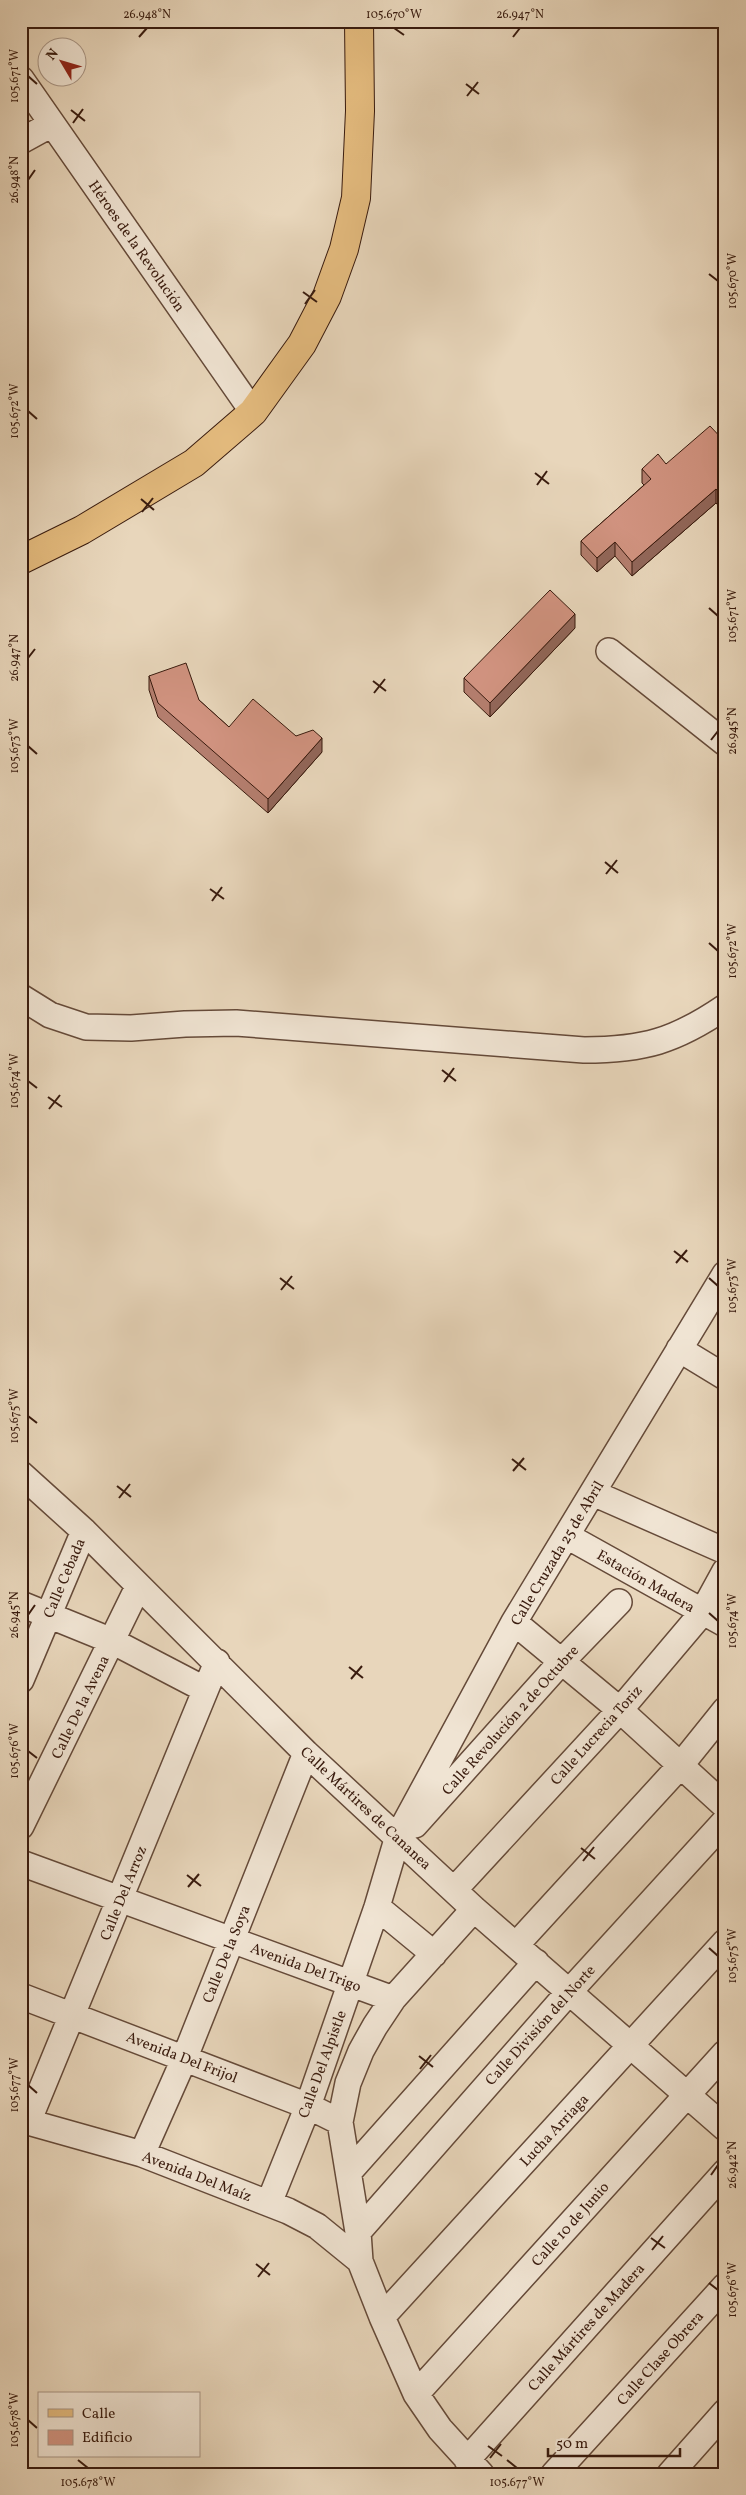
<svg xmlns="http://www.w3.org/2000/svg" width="746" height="2495" viewBox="0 0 746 2495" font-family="Vollkorn,serif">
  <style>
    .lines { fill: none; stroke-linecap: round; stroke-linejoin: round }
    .minor-casing { stroke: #654a39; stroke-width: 28 }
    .major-casing { stroke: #391b0e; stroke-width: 30 }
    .minor { stroke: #f0e4d3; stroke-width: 25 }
    .major { stroke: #e4bb7e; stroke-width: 28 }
    .wall { fill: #b47e6e; stroke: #391b0e }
    .shaded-wall { fill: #92675a; stroke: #391b0e }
    .building { fill: #d19380; stroke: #391b0e }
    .ticks { fill: none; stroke: #391b0e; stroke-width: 2 }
    .labels { text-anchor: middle; stroke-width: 4; stroke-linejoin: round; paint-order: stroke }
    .street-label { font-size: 15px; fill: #391b0e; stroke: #f0e4d3 }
    .neatline { fill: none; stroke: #391b0e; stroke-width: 2 }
    .ticks-label { font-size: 12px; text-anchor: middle; fill: #391b0e }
  </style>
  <rect width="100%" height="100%" fill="#e8d6bb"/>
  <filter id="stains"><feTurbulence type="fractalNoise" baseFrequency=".004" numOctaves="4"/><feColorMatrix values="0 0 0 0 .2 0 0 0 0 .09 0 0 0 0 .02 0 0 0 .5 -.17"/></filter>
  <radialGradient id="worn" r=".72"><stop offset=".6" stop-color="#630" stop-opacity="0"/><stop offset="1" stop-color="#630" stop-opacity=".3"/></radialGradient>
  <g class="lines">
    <g class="minor-casing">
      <path id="minor" d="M21,79L253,412
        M21,141L52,124
        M609,651L725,743
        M21,997L50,1015L86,1027L131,1028L185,1024L236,1023L584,1050C644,1050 675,1041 725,1007
        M679,1349L725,1377
        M21,1474L84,1531L306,1753L474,1909L725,2128
        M593,1493L725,1551
        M567,1536L725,1624
        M21,1604L112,1641L204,1689
        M514,1622L620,1710L725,1806
        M21,1680L84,1531
        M415,1825L562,1661L619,1602
        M21,1826L138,1587
        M21,1863L393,1999
        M454,1890L620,1710L702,1613L725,1571
        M377,1907L434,1954
        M474,1909L393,1999L375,2026L361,2051L348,2083L340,2122L358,2232L360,2261L382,2317L416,2394L440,2429L481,2474
        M516,1945L680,1766L725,1710
        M21,1996L308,2106L340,2122
        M21,2120L142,2154L288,2211L317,2226L360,2261
        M28,2122L217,1662
        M142,2154L185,2057L306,1753
        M349,2172L536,1962
        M269,2203L308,2106L377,1907L398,1836L514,1622L725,1274
        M358,2232L569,1992L725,1821
        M382,2317L725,1942
        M416,2394L725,2053
        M467,2460L725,2172
        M554,2474L725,2286
        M670,2474L725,2412"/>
    </g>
    <g class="major-casing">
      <path id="major" d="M21,560L82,530L194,463L253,412L302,344L327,296L344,249L356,198L360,111L359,21"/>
    </g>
    <use href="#minor" class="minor"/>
    <use href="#major" class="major"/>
  </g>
  <path class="wall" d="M725,442V513L716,503L632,576L615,556L597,572L581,555V541L644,485L642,483V469L666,464Z
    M575,628L490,717L464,692V678Z
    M149,676L199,700L229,727L296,736L322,752L268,813L158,717L149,690Z"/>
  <path class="shaded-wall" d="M716,489V503L632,576V562Z
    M615,542V556L597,572V558Z
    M575,614V628L490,717V703Z
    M322,738V752L268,813V799Z"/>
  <path class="building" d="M710,426L725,442V499L716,489L632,562L615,542L597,558L581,541L651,479L642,469L658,454L666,464Z
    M550,590L575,614L490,703L464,678Z
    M186,663L199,700L229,727L253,699L296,736L313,730L322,738L268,799L158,703L149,676Z"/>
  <path class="ticks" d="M394,28L404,35M139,37L147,28M513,37L520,28M28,76L37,84M466,84L479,94M467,96L478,82M71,110L85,121M73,123L83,109M28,180L35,170M709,274L718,281M303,292L317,302M305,304L315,290M28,411L37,419M535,473L549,484M537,485L547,471M141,499L154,510M142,512L153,498M709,608L718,616M28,658L35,649M373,681L386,691M374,693L385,679M711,740L718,731M28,746L37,754M605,862L618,873M606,874L617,860M210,889L224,899M212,901L222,887M709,943L718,951M442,1070L456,1081M28,1081L37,1088M444,1082L454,1068M48,1097L62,1107M49,1109L60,1095M674,1251L688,1262M676,1263L687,1250M280,1278L294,1289M709,1278L718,1286M281,1290L292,1276M28,1416L37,1423M512,1459L526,1470M513,1471L524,1458M117,1486L131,1497M119,1498L130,1484M709,1613L718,1621M28,1615L35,1605M349,1667L363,1678M351,1679L362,1666M28,1751L37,1758M581,1848L595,1859M583,1861L594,1847M187,1875L201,1886M188,1887L199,1874M709,1948L718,1956M419,2056L433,2067M420,2069L431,2055M28,2085L37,2093M711,2175L718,2165M651,2238L665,2248M652,2250L663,2236M256,2264L270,2275M258,2277L269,2263M709,2283L718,2290M28,2420L37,2428M488,2446L502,2456M490,2458L501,2444M78,2460L88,2468M507,2460L517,2468"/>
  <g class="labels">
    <g class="street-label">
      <text transform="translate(137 246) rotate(55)" y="5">Héroes de la Revolución</text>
      <text transform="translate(557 1553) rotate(-59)" y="5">Calle Cruzada 25 de Abril</text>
      <text transform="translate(64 1578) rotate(-67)" y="5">Calle Cebada</text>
      <text transform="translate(646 1581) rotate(30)" y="5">Estación Madera</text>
      <text transform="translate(80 1707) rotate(-64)" y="5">Calle De la Avena</text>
      <text transform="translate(510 1720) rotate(-48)" y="5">Calle Revolución 2 de Octubre</text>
      <text transform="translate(596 1735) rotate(-48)" y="5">Calle Lucrecia Toriz</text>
      <text transform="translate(366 1808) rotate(43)" y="5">Calle Mártires de Cananea</text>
      <text transform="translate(123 1893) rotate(-68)" y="5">Calle Del Arroz</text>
      <text transform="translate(226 1954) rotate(-68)" y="5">Calle De la Soya</text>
      <text transform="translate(306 1967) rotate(20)" y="5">Avenida Del Trigo</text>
      <text transform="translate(540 2025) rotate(-48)" y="5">Calle División del Norte</text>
      <text transform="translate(182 2057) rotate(21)" y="5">Avenida Del Frijol</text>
      <text transform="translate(322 2064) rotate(-70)" y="5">Calle Del Alpistle</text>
      <text transform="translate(554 2130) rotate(-47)" y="5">Lucha Arriaga</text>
      <text transform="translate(197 2176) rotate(21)" y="5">Avenida Del Maíz</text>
      <text transform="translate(570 2224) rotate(-48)" y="5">Calle 10 de Junio</text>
      <text transform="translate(586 2327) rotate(-48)" y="5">Calle Mártires de Madera</text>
      <text transform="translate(660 2358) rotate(-48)" y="5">Calle Clase Obrera</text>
    </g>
  </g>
  <rect width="746" height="2495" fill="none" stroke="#e8d6bb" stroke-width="55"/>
  <rect x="38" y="2392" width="162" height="65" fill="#f0e4d3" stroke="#a79484"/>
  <rect x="48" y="2409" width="25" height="8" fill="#e4bb7e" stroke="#a79484"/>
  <text x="82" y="2418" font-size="15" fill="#391b0e">Calle</text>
  <rect x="48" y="2430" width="25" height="15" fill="#d19380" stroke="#a79484"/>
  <text x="82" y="2442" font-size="15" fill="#391b0e">Edificio</text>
  <g transform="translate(62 62) rotate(308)"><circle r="24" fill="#f0e4d3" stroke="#a79484"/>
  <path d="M0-4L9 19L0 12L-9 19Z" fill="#8f2418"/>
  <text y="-8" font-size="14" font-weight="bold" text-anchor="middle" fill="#391b0e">N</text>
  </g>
  <path d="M548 2448v8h132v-8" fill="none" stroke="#391b0e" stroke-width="2.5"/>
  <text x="556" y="2448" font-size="15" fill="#391b0e" stroke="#f0e4d3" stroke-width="4" paint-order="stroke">50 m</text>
  <rect x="28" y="28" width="690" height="2440" class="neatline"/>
  <g class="ticks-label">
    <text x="147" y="18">26.948°N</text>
    <text x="394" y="18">105.670°W</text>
    <text x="520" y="18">26.947°N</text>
    <text transform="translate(14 76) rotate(-90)" y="4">105.671°W</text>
    <text transform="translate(14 180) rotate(-90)" y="4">26.948°N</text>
    <text transform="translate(732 281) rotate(-90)" y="4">105.670°W</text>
    <text transform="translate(14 411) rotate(-90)" y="4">105.672°W</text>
    <text transform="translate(732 616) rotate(-90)" y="4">105.671°W</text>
    <text transform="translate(14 658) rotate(-90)" y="4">26.947°N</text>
    <text transform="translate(732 731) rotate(-90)" y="4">26.945°N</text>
    <text transform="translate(14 746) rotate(-90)" y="4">105.673°W</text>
    <text transform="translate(732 951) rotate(-90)" y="4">105.672°W</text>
    <text transform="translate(14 1081) rotate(-90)" y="4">105.674°W</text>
    <text transform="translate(732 1286) rotate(-90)" y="4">105.673°W</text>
    <text transform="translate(14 1416) rotate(-90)" y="4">105.675°W</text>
    <text transform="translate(14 1615) rotate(-90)" y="4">26.945°N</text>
    <text transform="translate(732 1621) rotate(-90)" y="4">105.674°W</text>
    <text transform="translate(14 1751) rotate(-90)" y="4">105.676°W</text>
    <text transform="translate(732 1956) rotate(-90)" y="4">105.675°W</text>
    <text transform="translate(14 2085) rotate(-90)" y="4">105.677°W</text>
    <text transform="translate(732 2165) rotate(-90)" y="4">26.942°N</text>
    <text transform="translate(732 2290) rotate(-90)" y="4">105.676°W</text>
    <text transform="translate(14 2420) rotate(-90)" y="4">105.678°W</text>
    <text x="88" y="2486">105.678°W</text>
    <text x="517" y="2486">105.677°W</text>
  </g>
  <rect width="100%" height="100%" filter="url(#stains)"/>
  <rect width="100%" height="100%" fill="url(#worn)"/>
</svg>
